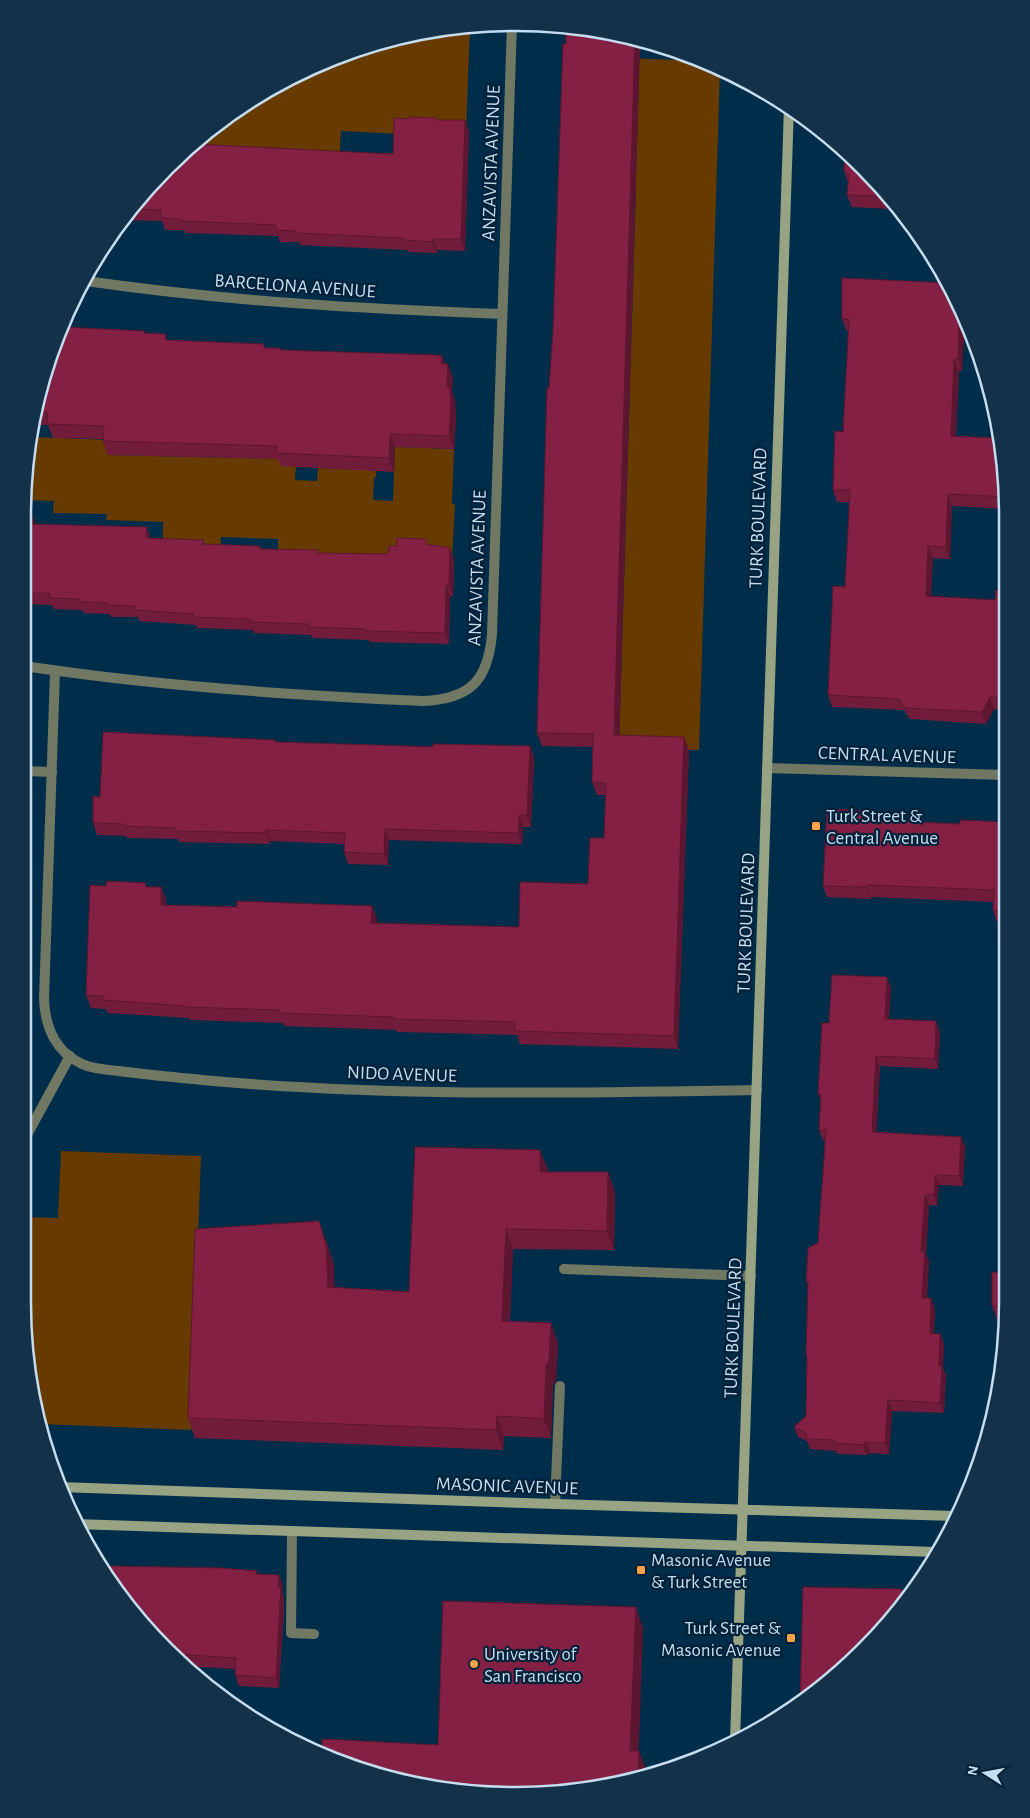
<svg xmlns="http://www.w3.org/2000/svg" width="1030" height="1818" viewBox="0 0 1030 1818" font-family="'Alegreya Sans',sans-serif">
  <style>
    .green { fill: #673a00 }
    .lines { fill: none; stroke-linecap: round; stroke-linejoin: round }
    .lane { stroke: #707763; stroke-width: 10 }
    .street { stroke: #707763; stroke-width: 10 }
    .secondary { stroke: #97a383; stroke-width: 10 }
    .wall { fill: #711c3a }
    .shaded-wall { fill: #5c162f }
    .building { fill: #832043; stroke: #5c162f }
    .poi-dot { fill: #f7a148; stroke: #032239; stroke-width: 2 }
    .labels { text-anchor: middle; stroke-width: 4.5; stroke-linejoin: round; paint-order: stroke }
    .street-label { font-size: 19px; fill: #c6ddef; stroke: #032239 }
    .poi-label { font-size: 19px; fill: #c6ddef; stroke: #032239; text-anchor: start }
    .rim { fill: none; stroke: #c6ddef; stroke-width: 2.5 }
  </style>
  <rect width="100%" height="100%" fill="#002d4a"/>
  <path class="green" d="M470,27L466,132L399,134L341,131L339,164L181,155L241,106L326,60L419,32Z
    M625,58L705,61L720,69L699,750L619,748L636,190L622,189L636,173L639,74Z
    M33,437L109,440V455L281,459L296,467L295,480L317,481L318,468L376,470V477H374L373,500L393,501L395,447L454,449L452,504H455L452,559L401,558L278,560V539L221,537L220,552L163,550V522L106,520L107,514L53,513L54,501L24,500V483Z
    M61,1151L201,1156L191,1430L40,1424L27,1368L26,1217L58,1218Z"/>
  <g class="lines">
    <path class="lane" d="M25,771L52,772
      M28,1133L70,1056
      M564,1269L751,1276
      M555,1504L560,1386
      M292,1531L291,1633L314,1634"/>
    <path class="street" d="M86,281C224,301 363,309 502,314
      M24,666C157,686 290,695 423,701C470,699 488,681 492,634L512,23
      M55,671L44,999C45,1027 56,1052 82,1064C93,1069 107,1070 119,1071C147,1075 175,1077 202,1080C387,1097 572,1093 757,1090
      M767,768L1006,775"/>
    <path class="secondary" d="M59,1487L555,1504L955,1516
      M75,1524L936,1552
      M735,1741L789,106"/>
  </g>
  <path class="wall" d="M611,32L657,46L640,45L619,735L689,750L678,1049L520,1044L517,1035L397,1032V1030L284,1026L283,1023L190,1020L189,1018L108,1013L106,1009L91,1008L86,995L147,887H161L166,900L165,905L237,907L372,906L377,919V923L519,927L588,884L604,838L606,795H597L592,782L593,747L542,746L537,733L549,388L553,330L566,44Z
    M437,120L469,132L465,251L437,250V253L408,252L407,250L300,245L299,242H280L278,236L185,233L184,230H165L162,221L123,220L167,167L393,154Z
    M863,167L891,203V209L852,207L847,195L848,182L844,171Z
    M948,283L972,336H964L962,371H959L956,436L1006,482V509L952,506L950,559L933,558L931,596L995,600L1006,590V710L994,709L986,724L910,719L904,710L832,707L828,695L845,587L850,502H837L833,490L843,432L849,331H847L842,319Z
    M144,331L145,333L168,340L280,350L442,356L445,364L453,378L452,392L455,400L456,418L454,449L395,447L394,472L281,466L278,459L108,455L103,441V439L53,438L48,425H35L49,356Z
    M24,515L35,524L151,539L203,540L205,544L260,546L261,549L319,553L388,554L397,546L428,544L454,559L453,597L450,596L449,644L369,642V640L312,638L311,635L254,633L253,630L197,628L196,625L139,621L138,617H111L110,614L84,613L82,610L54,609L52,605L26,604L24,601Z
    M275,740L276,742L375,745L433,747L530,746L534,758L531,827H523L522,844L389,840L388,865L348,864L344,852L345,844L270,841V844L179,842L178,839L127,838L126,836L97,835L93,823L100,797Z
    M870,811L873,820L960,824L1006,822V950H1002L998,938L999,922H997L993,910V902L871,897V899L827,897L823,886Z
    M891,988L889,1019L940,1032L938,1069L880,1066L876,1133L961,1137L965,1147L963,1186L939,1185L937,1206L929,1205L926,1254L929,1262L927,1298L935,1309L934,1334H940L944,1344L943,1368L946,1376L944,1413L892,1411L889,1454L870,1453L867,1455L838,1454L836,1451L810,1449L807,1441L798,1437L794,1427L806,1416L807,1359L806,1355L808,1284L806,1281L818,1243L825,1140H823L819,1130L821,1100L818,1094L829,1023Z
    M548,1170L547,1172H608L615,1192L614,1250L513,1249L510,1321L558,1343L556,1381L553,1386L551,1438L504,1436L503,1450L195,1438L188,1418L326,1240L334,1265V1288L409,1292Z
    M1004,1273L1002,1325H999L992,1306Z
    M258,1574L279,1575L283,1586L282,1592L284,1598V1611L279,1688L239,1686L235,1675V1669L184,1666L167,1651Z"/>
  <path class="shaded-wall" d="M635,39L638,40L640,45L619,748L614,735Z
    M465,120L469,132L465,251L461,239Z
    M887,197L891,203V209Z
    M433,239L437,250V253L432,242Z
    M959,324L964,336L962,371L958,359Z
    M442,356L446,369L441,364Z
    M954,359L959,371L955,448L951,436Z
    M448,364L453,378L452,392L455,400L456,418L454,449L449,436L447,387Z
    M390,434L395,447L394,472L389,458Z
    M948,494L952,506L950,559L946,547Z
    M32,515L36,526L32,524Z
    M147,527L151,538L150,550L146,538Z
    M928,546L933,558L930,608L926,596Z
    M450,548L454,559L453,597L449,585Z
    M446,585L450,596L449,644L445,633Z
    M990,697L994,709L986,724L982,712Z
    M684,737L689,750L678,1049L674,1036Z
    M530,746L534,758L531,827L527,815Z
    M870,811L875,823L870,820Z
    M519,815L523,827L522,844L518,833Z
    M385,829L389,840L388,865L384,854Z
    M266,830L270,841V844L266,833Z
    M867,885L871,897V899L867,887Z
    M161,887L166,900L165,918L161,905Z
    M372,906L377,919L376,935L371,923Z
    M887,977L891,988L888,1029L885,1019Z
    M936,1021L940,1032L938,1069L935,1059Z
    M876,1056L880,1066L876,1143L872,1132Z
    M961,1137L965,1147L963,1186L959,1176Z
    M540,1150L548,1170L547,1192L540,1172Z
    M608,1172L615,1192L614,1250L607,1231Z
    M935,1175L939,1185L937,1206L934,1195Z
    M925,1195L929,1205L926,1254L929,1262L926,1308L922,1298L921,1251Z
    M319,1221L334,1265L335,1307L328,1287Z
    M506,1229L513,1249L509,1340L502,1321Z
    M931,1298L935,1309L933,1344L930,1333Z
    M551,1323L558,1343L556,1381L553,1386L551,1438L544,1419L546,1366Z
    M940,1334L944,1344L943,1368L946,1376L944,1413L940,1403L939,1366Z
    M888,1400L892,1411L889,1454L885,1443Z
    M497,1416L504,1436L503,1450L496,1430Z
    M866,1442L870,1453L867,1455L863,1445Z
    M279,1575L283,1586L282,1592L284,1598L279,1688L276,1678L278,1587Z
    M636,1607L643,1628L638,1772L630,1751Z
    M639,1751L647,1772V1775L638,1776Z"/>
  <path class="building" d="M566,28L611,32L635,39L614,735L684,737L674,1036L515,1031V1022L393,1019V1017L279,1013L280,1010L185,1007V1006L103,1000L104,996L86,995L90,885L106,886L107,881L145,883L146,887H161V905L237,907V901L372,906L371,923L519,927L520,882L588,884L590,838H604L606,783L592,782L593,734L537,733L547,388H549L553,330L563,44H566Z
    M408,117L436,118V120H465L461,239H433L432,242L404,240V238L296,233V231L276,230V225L181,221V219L161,218V210L132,209L167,167L194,144L393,154L394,118L409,119Z
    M845,152L863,167L886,196L847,195L849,175L844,171Z
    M842,278L948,283L967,325L959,324L958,359H954L951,436L998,438L1006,482V497L948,494L946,547L928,546L926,596L995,600L996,590H1006V698L990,697L982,712L905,708L899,699L828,695L833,586L845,587L850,490H833L835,431L843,432L849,319H842Z
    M63,327L144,331V333L166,334L165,340L264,344V348H280V350L436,355L442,356L441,364H448L447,387H450L451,405L449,436L390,434L389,458L276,453L277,446L103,441L104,426L48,424L47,412H38L49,356Z
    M24,515H32V524L147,527L146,538L203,540V544L260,546V549L318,550V553L388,554L389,546H397V538L426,539V544L450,548L449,585H446L445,633L365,631V629L308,627V624L250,622V619L193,617V614L135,610V606L107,605V603L80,602V599L50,598V593H24Z
    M103,732L275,740V742L375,745L433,747V744L530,746L527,815H519L518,833L385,829L384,854L344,852L345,833L266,830V833L174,831L175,828L123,826V824L93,823V796L100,797Z
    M827,809L870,811V820L960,824V820L1006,822V939L998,938L1000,910H993L994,890L867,885V887L823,886Z
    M832,975L887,977L885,1019L936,1021L935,1059L876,1056L872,1132L961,1137L959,1176L935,1175L934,1195H925L921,1251H925L922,1298H931L930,1333L940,1334L939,1366H942L940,1403L888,1400L885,1443L866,1442L863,1445L834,1443V1440L806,1439V1433L794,1427L806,1416L807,1356L806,1355L808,1282L806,1281L808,1248L818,1243L826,1130H819L821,1094H818L822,1023H829Z
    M415,1147L540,1150V1172H608L607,1231L506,1229L502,1321L551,1323L549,1361L546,1366L544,1419L497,1416L496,1430L188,1418L195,1229L319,1221L326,1245L328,1287L409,1292Z
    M1005,1244H1006V1336L1001,1361L1003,1306H992V1272L1004,1273Z
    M111,1566L221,1568L257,1571L256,1574L279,1575L278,1587H281L280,1601L276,1678L235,1675L236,1658L171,1654L167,1651L124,1603L103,1569H107Z
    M803,1587L901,1589L904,1596H910L885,1628L815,1694L800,1704Z
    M443,1601L636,1607L630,1751H639L638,1776L547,1794L451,1791L387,1779L322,1754V1739L438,1745Z"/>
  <g class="poi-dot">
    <rect x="811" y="821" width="10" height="10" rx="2.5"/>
    <rect x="636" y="1565" width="10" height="10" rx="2.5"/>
    <rect x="786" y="1633" width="10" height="10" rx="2.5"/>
    <circle cx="474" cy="1664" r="5"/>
  </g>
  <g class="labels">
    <g class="street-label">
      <text transform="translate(490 163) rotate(-88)" y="7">ANZAVISTA AVENUE</text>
      <text transform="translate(295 285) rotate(4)" y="7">BARCELONA AVENUE</text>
      <text transform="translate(757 518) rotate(-88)" y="7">TURK BOULEVARD</text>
      <text transform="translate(476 568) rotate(-88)" y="7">ANZAVISTA AVENUE</text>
      <text transform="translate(887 754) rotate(2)" y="7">CENTRAL AVENUE</text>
      <text transform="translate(745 923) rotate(-88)" y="7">TURK BOULEVARD</text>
      <text transform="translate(402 1073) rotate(2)" y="7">NIDO AVENUE</text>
      <text transform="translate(732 1328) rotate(-88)" y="7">TURK BOULEVARD</text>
      <text transform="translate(507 1485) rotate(2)" y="7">MASONIC AVENUE</text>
    </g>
    <g class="poi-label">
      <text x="826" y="822">Turk Street &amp;<tspan x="826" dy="22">Central Avenue</tspan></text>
      <text x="651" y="1566">Masonic Avenue<tspan x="651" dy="22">&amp; Turk Street</tspan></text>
      <text x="781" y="1634" text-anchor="end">Turk Street &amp;<tspan x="781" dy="22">Masonic Avenue</tspan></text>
      <text x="484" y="1660">University of<tspan x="484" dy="22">San Francisco</tspan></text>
    </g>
  </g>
  <path d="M0 0H1030V1818H0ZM515 31H515A484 484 0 0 1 999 515V1303A484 484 0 0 1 515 1787H515A484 484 0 0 1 31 1303V515A484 484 0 0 1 515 31Z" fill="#133148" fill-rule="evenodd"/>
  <path class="rim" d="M515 31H515A484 484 0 0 1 999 515V1303A484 484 0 0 1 515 1787H515A484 484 0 0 1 31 1303V515A484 484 0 0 1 515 31Z"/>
  <g transform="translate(985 1773) rotate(281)" stroke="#032239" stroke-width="4" paint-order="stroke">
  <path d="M0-4L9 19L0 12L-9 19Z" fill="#c6ddef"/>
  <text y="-8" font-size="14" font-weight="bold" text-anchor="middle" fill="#c6ddef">N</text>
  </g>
</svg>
